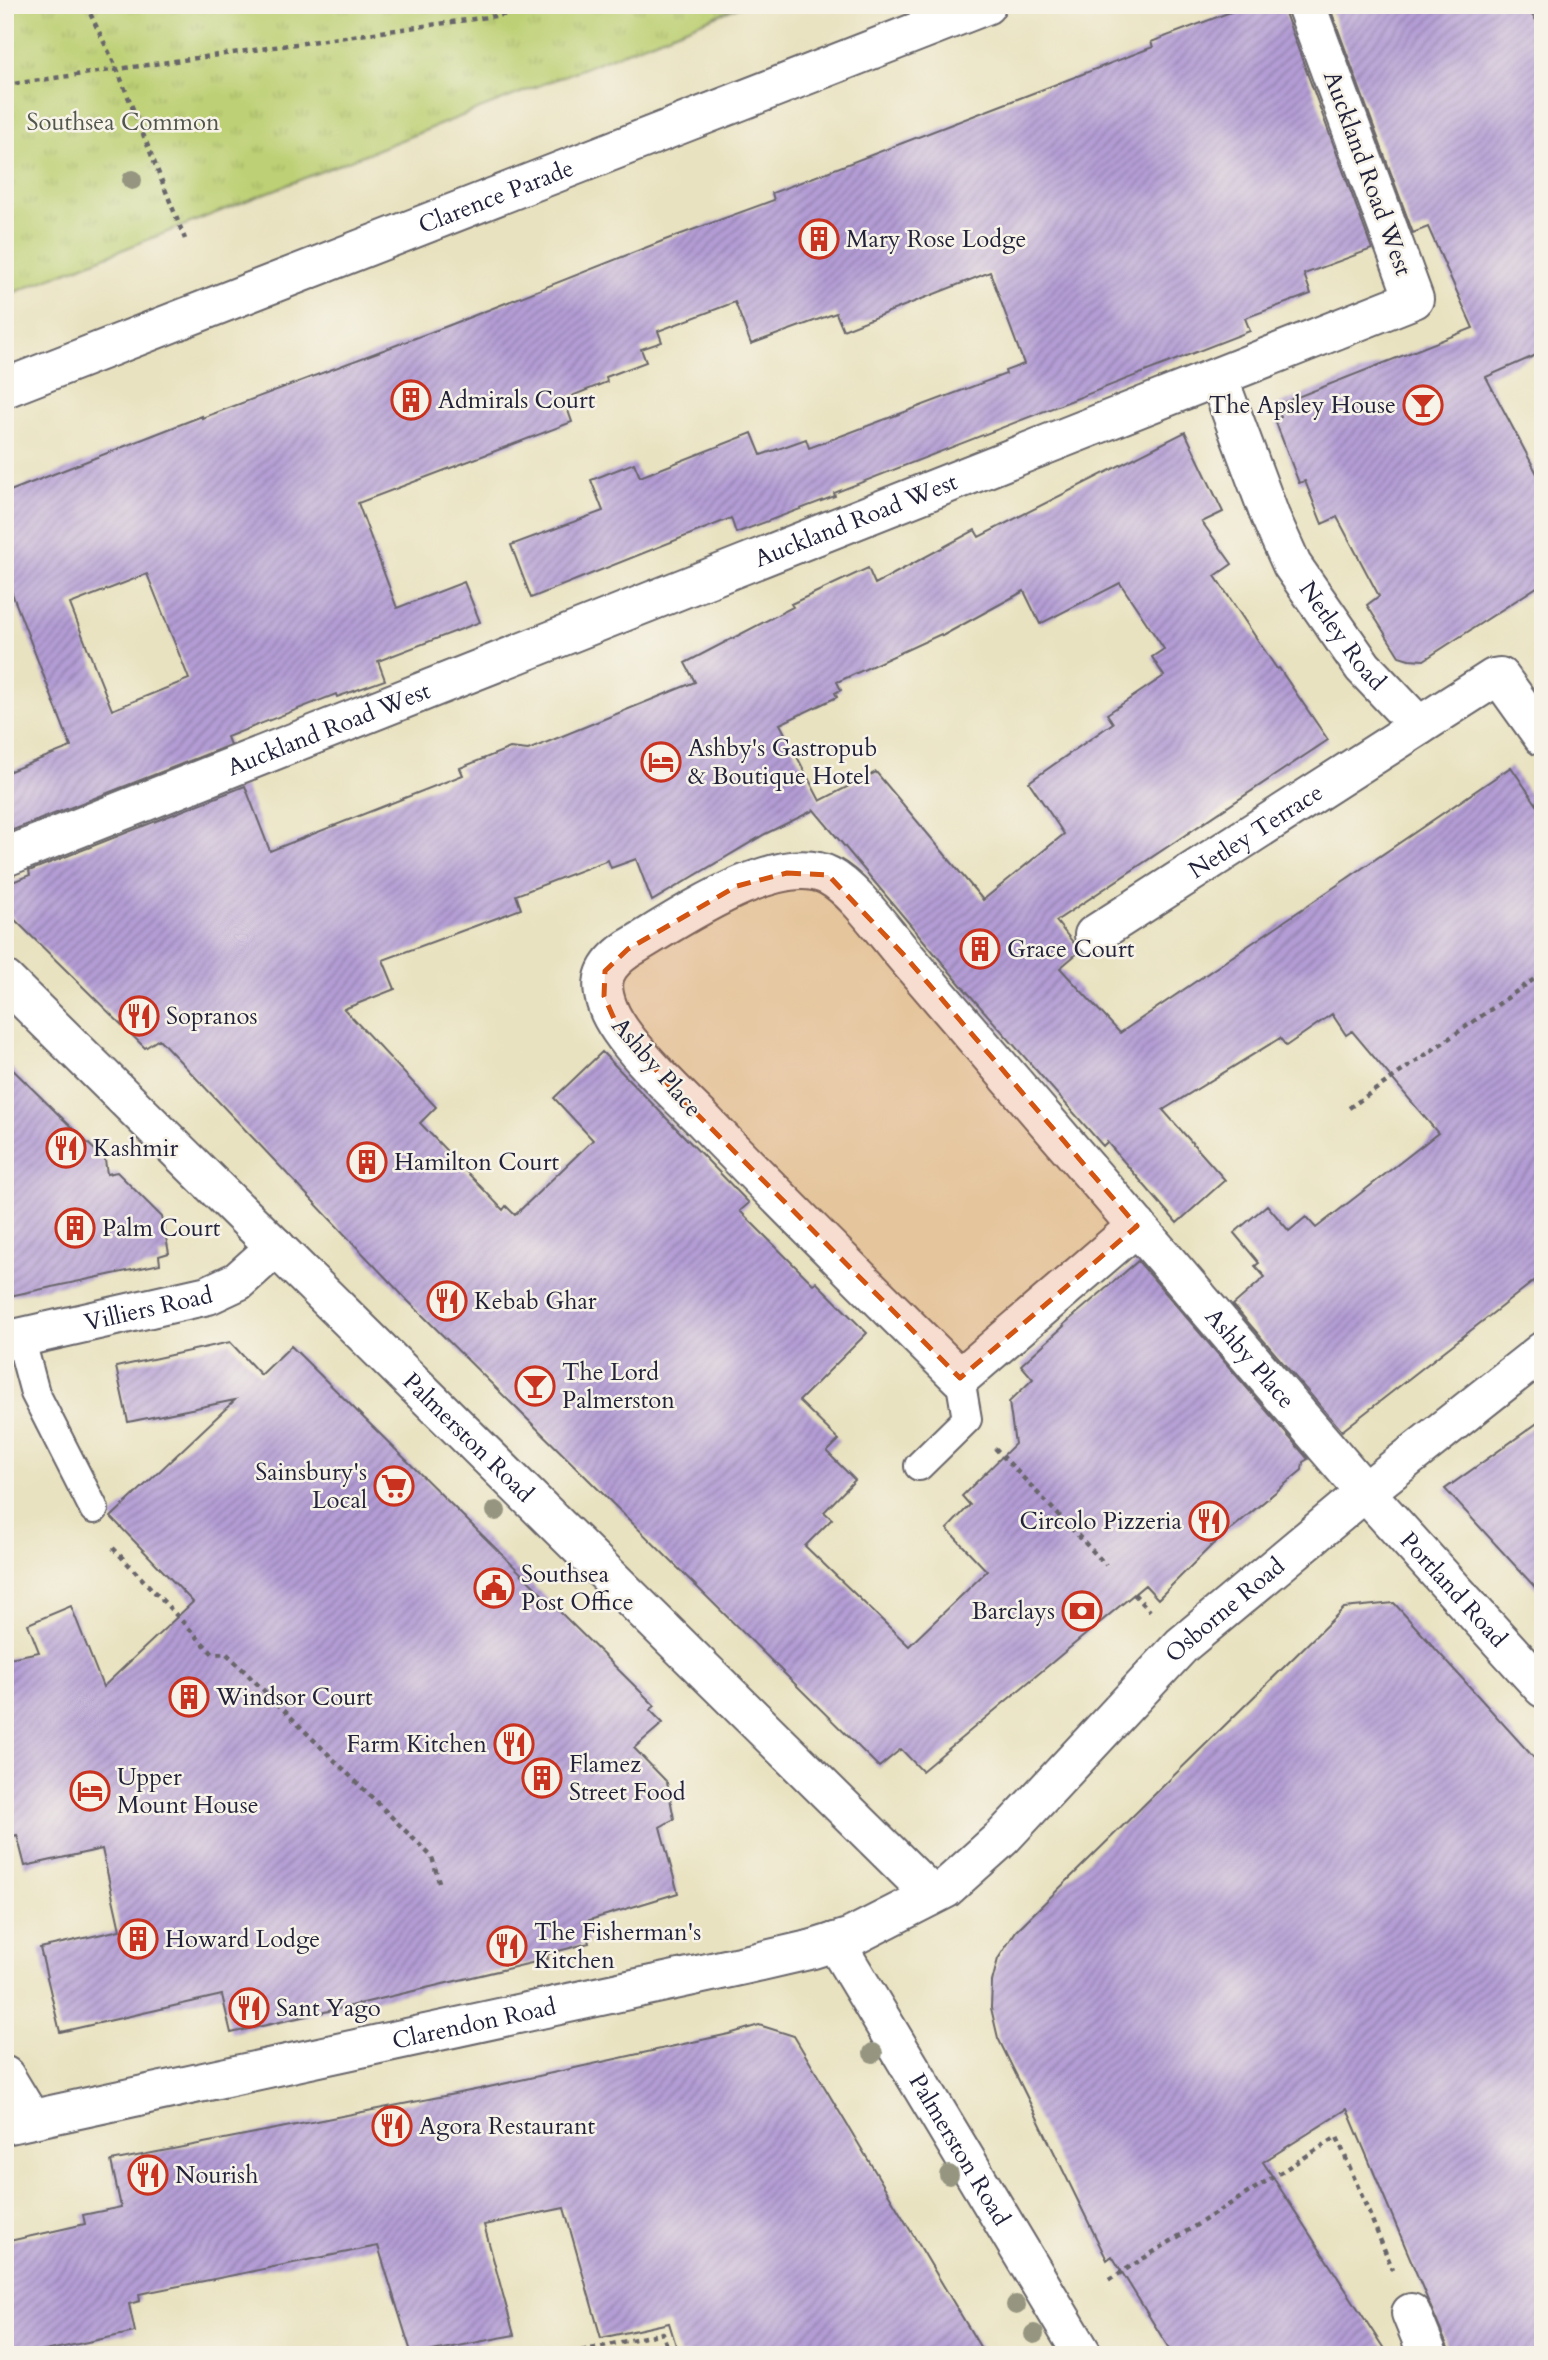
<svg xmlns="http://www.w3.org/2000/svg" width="1548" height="2360" viewBox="0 0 1548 2360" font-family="Cardo,serif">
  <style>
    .grass { fill: url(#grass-tufts); stroke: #707958; stroke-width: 2 }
    .building { fill: url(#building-hatch); fill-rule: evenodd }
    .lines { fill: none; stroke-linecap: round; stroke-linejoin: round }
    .lane-casing { stroke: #68656a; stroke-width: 32 }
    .street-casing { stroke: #68656a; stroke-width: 42 }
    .primary-casing { stroke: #68656a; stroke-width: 42 }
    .path { stroke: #68656a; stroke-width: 4.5; stroke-dasharray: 5 5; stroke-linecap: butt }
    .lane { stroke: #fff; stroke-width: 28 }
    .street { stroke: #fff; stroke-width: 38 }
    .primary { stroke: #fff; stroke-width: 38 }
    .tree { fill: #959580 }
    .marked { fill: #d45411; fill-opacity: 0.2; stroke: #d45411; stroke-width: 5; stroke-dasharray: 14 9; stroke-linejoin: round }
    .labels { text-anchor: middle; stroke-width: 5; stroke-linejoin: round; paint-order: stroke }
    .park-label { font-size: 24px; fill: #50564c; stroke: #f7f3e8 }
    .street-label { font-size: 24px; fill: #22223b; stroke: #f7f3e8 }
    .poi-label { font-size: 24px; fill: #22223b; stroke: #f7f3e8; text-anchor: start }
  </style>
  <defs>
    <pattern id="grass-tufts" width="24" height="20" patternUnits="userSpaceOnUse" patternTransform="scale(1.75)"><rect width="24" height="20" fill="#bdd074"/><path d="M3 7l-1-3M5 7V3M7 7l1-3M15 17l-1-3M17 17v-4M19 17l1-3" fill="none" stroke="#a2b265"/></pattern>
    <pattern id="building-hatch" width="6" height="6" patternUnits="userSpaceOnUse" patternTransform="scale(1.75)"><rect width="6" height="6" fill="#b49dd5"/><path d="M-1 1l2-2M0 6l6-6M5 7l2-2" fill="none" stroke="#9280ae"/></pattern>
  </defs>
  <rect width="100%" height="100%" fill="#f7f3e8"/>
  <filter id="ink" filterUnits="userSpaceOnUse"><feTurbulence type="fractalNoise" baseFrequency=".0143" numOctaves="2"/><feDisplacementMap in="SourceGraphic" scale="14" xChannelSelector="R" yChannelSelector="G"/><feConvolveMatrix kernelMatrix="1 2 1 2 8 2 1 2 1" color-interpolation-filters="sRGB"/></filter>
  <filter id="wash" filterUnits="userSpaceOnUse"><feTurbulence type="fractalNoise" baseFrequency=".00686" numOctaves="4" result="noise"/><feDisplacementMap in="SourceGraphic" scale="28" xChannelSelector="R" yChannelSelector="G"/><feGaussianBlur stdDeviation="1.57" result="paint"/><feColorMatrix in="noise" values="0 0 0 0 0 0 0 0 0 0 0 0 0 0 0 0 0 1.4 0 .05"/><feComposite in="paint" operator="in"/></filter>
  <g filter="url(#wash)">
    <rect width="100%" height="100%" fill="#e9e2c0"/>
    <path class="grass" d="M5,5H744L5,296Z"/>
    <g id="blocks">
      <path class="building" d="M1249,5H1285V13L1372,249L1304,274L1311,294L1245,318L1250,331L834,493L835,496L736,533L731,518L531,598L511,545L603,511L591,480L634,463L640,477L752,433L761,455L806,439L809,448L1006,374L1005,371L1024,364L990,272L843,330L836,313L751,344L735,302L658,331L662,342L641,349L646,362L606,377L607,382L564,399L572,422L358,503L397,608L464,582L480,622L378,661L385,680L337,697L336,694L227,737L230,745L13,830L5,811V773L71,747L5,575V493L202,416V418L450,325L665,240L774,200L772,193L1153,47L1151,42ZM147,574L189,679L112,710L70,604Z
        M1329,5H1524L1543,29V352L1486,377L1543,485V583L1424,660L1409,659L1399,656L1367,605L1379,596L1337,517L1322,524L1305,481L1299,483L1275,420L1281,417L1277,405L1473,328L1428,227L1413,233Z
        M1185,432L1223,512L1202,522L1232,564L1215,576L1277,669L1279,668L1328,740L1056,921L1080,951L1060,968L1120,1033L1511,767L1543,814V1274L1342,1431L1233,1305L1265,1277L1255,1266L1259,1263L1234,1233L1267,1205L1289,1231L1306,1217L1316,1228L1438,1133L1352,1031L1346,1035L1332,1014L1286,1046L1280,1038L1163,1110L1225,1180L1177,1223L1107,1142L1103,1146L961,985L814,810L765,834L652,901L636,859L611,868L608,860L516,895L521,909L383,960L395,989L344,1009L436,1107L420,1123L503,1210L506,1206L515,1215L593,1140L554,1098L602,1052L749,1203L740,1211L813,1284L816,1282L867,1333L799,1401L839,1440L827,1452L855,1480L824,1512L832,1519L805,1546L909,1646L987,1571L947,1529L970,1505L962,1496L1015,1444L1009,1402L1033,1379L1021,1365L1064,1326L1063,1325L1138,1261L1308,1459L1303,1462L1302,1470L1211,1546L1158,1599L1145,1585L922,1771L901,1749L879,1767L407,1300L159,1039L145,1048L5,910V885L30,875L29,871L245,786L270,851L463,775L460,768L510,748L528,750L695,682L685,663L793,607L791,604L868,568L875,584L975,530L979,537ZM1120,583L1164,649L1152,657L1164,676L1107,714L1113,723L1029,782L1064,834L983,900L876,772L820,801L780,724L837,697L835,693L841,690L837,682L941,634L942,636L1024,591L1040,624Z
        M5,1062L105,1160L107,1174L117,1172L162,1217L169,1253L159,1256L160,1264L5,1297Z
        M230,1342L261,1375L291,1346L655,1706L650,1710L663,1723L634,1748L667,1782L674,1819L660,1827L678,1893L583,1922L589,1943L547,1954L548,1959L342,2008L231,2033L222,1995L60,2032L40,1948L120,1930L102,1849L25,1866L17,1835L5,1838V1659L39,1652L28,1624L71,1606L103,1687L193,1602L111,1517L235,1400L128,1422L116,1367Z
        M1543,1419V1596L1445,1489Z
        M1394,1603L1543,1768V2355H1451L1347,2109L1263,2162L1388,2355H1173L1112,2256L1107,2260L998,2038L991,2008L992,1982L998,1959L1016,1931L1344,1608Z
        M759,2025L794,2036L985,2355H679L669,2323L601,2338L564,2208L484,2225L514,2335L412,2355L378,2246L139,2294L140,2301L129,2304L135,2332L26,2355H5V2242L85,2224L83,2215L121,2207L111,2161L480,2089L729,2034Z"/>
    </g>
  </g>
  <g filter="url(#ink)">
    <use href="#blocks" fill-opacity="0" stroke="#68656a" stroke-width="2"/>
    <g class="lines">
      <g class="lane-casing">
        <path id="lane" d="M20,1337L35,1393L94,1509
          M919,1466L967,1419L960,1378"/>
      </g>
      <g class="street-casing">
        <g id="street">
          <path id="s1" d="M1218,377L1270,516L1292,565L1363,667L1419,726L1494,678L1500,677L1543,737"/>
          <path id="s2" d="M5,857L1414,299L1306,5"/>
          <path id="s3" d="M1094,935L1419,726"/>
          <path id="s4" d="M5,980L932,1895"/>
          <path id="s5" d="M1137,1226L960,1378C874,1293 788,1208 704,1121C678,1095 620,1041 608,1008C597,980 605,965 628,949C673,923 777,849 829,876C854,889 884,932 903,954L1365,1492L1543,1688"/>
          <path id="s6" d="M5,1341L208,1295L238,1281L276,1247"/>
          <path id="s7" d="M835,1942L1083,2355"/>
          <path d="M5,2076L31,2119"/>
          <path id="s8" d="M5,2125L744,1965L813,1949L851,1937L945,1889L1003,1837L1182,1645L1365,1492L1543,1351"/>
          <path d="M1411,2313L1428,2355"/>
        </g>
      </g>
      <g class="primary-casing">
        <g id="primary">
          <path id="s9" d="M5,388L986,5"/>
        </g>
      </g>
      <path class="path" d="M86,5L117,69L185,239
        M5,85L573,5
        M1349,1108L1543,973
        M995,1448L1106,1565
        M113,1548L213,1654L226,1653L432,1857L439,1882
        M1134,1594L1150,1611
        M1109,2280L1337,2137L1393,2270
        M562,2355L663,2333L669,2355"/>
      <use href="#lane" class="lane"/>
      <use href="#street" class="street"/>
      <use href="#primary" class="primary"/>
    </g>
    <g class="tree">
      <circle cx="132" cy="180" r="10"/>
      <circle cx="496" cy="1511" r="10"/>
      <circle cx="873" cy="2053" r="10"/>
      <circle cx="949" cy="2175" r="10"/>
      <circle cx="1016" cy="2305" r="10"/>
      <circle cx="1034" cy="2334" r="10"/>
    </g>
  </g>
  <path class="marked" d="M787,873L828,875L903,954L1137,1226L960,1378L672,1089L615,1021L604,996L605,971L628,949L737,886Z"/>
  <defs>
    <g id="building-ring" transform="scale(2.0125)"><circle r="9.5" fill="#f7f3e8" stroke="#c8321e" stroke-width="1.5"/><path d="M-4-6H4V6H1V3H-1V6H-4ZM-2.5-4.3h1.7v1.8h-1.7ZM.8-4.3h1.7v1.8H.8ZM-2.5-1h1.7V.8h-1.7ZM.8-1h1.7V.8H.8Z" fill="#c8321e"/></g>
    <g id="bar-ring" transform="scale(2.0125)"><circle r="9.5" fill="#f7f3e8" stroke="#c8321e" stroke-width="1.5"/><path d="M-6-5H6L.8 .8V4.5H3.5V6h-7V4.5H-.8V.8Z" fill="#c8321e"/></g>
    <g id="hotel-ring" transform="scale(2.0125)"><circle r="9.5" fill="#f7f3e8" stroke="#c8321e" stroke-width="1.5"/><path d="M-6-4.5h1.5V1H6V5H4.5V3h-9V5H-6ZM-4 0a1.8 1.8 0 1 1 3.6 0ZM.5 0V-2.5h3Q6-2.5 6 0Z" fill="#c8321e"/></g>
    <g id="restaurant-ring" transform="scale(2.0125)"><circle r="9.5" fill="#f7f3e8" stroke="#c8321e" stroke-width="1.5"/><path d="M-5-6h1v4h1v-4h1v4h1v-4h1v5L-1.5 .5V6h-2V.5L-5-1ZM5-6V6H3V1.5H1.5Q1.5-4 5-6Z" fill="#c8321e"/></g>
    <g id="supermarket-ring" transform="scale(2.0125)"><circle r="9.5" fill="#f7f3e8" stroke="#c8321e" stroke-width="1.5"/><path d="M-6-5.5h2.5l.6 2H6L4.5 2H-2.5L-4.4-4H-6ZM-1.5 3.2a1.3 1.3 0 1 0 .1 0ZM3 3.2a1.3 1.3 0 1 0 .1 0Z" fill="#c8321e"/></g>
    <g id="civic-ring" transform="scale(2.0125)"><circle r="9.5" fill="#f7f3e8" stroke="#c8321e" stroke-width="1.5"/><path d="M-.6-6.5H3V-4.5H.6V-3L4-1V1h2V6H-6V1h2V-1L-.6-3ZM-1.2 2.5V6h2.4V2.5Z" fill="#c8321e"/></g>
    <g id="bank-ring" transform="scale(2.0125)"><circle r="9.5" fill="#f7f3e8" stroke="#c8321e" stroke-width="1.5"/><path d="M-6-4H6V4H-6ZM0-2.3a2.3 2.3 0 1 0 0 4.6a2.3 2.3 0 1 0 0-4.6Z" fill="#c8321e"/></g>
  </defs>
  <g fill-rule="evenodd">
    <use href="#building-ring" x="819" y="239"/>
    <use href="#building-ring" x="411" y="400"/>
    <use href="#bar-ring" x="1423" y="405"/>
    <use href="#hotel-ring" x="661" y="762"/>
    <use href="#building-ring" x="980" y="949"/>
    <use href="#restaurant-ring" x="139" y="1016"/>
    <use href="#restaurant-ring" x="66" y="1148"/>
    <use href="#building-ring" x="367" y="1162"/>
    <use href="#building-ring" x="75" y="1228"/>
    <use href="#restaurant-ring" x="447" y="1301"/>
    <use href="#bar-ring" x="535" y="1386"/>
    <use href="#supermarket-ring" x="394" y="1486"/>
    <use href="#restaurant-ring" x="1209" y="1521"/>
    <use href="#civic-ring" x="494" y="1588"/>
    <use href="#bank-ring" x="1082" y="1611"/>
    <use href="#building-ring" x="189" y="1697"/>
    <use href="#restaurant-ring" x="514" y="1744"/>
    <use href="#building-ring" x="542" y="1778"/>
    <use href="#hotel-ring" x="90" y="1791"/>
    <use href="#building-ring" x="138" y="1939"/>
    <use href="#restaurant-ring" x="507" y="1946"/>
    <use href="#restaurant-ring" x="249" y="2008"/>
    <use href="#restaurant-ring" x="392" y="2126"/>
    <use href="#restaurant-ring" x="148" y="2175"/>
  </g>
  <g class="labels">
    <g class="park-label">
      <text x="123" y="130">Southsea Common</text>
    </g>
    <g class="street-label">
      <text transform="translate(1368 173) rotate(70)" y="8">Auckland Road West</text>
      <text dy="8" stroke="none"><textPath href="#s9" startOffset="527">Clarence Parade</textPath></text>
      <text dy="8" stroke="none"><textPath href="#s2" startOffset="915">Auckland Road West</textPath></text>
      <text dy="8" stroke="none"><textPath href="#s1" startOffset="289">Netley Road</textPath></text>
      <text dy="8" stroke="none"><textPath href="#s2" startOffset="348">Auckland Road West</textPath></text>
      <text dy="8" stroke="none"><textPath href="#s3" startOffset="192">Netley Terrace</textPath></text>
      <text transform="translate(657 1067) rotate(49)" y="8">Ashby Place</text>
      <text dy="8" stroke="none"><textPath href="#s6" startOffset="147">Villiers Road</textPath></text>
      <text dy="8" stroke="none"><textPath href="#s5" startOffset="1676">Ashby Place</textPath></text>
      <text dy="8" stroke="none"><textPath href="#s4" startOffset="651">Palmerston Road</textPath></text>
      <text dy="8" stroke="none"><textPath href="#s5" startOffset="1984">Portland Road</textPath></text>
      <text dy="8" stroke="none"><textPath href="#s8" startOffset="1368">Osborne Road</textPath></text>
      <text dy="8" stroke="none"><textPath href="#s8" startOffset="480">Clarendon Road</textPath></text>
      <text dy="8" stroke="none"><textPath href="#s7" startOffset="242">Palmerston Road</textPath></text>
    </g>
    <g class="poi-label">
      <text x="846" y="247">Mary Rose Lodge</text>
      <text x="438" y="408">Admirals Court</text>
      <text x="1396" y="413" text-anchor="end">The Apsley House</text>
      <text x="688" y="756">Ashby's Gastropub<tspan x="688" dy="28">&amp; Boutique Hotel</tspan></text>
      <text x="1007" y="957">Grace Court</text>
      <text x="166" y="1024">Sopranos</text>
      <text x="93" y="1156">Kashmir</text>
      <text x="394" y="1170">Hamilton Court</text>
      <text x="102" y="1236">Palm Court</text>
      <text x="474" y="1309">Kebab Ghar</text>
      <text x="562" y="1380">The Lord<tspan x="562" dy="28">Palmerston</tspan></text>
      <text x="367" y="1480" text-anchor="end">Sainsbury's<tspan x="367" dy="28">Local</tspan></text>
      <text x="1182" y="1529" text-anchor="end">Circolo Pizzeria</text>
      <text x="521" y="1582">Southsea<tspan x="521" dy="28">Post Office</tspan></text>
      <text x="1055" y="1619" text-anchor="end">Barclays</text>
      <text x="216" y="1705">Windsor Court</text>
      <text x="487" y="1752" text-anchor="end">Farm Kitchen</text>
      <text x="569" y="1772">Flamez<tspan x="569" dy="28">Street Food</tspan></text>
      <text x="117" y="1785">Upper<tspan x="117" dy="28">Mount House</tspan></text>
      <text x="534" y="1940">The Fisherman's<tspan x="534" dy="28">Kitchen</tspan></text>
      <text x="165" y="1947">Howard Lodge</text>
      <text x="276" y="2016">Sant Yago</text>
      <text x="419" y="2134">Agora Restaurant</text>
      <text x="175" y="2183">Nourish</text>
    </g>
  </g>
  <rect width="1548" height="2360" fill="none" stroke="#f7f3e8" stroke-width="28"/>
</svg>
